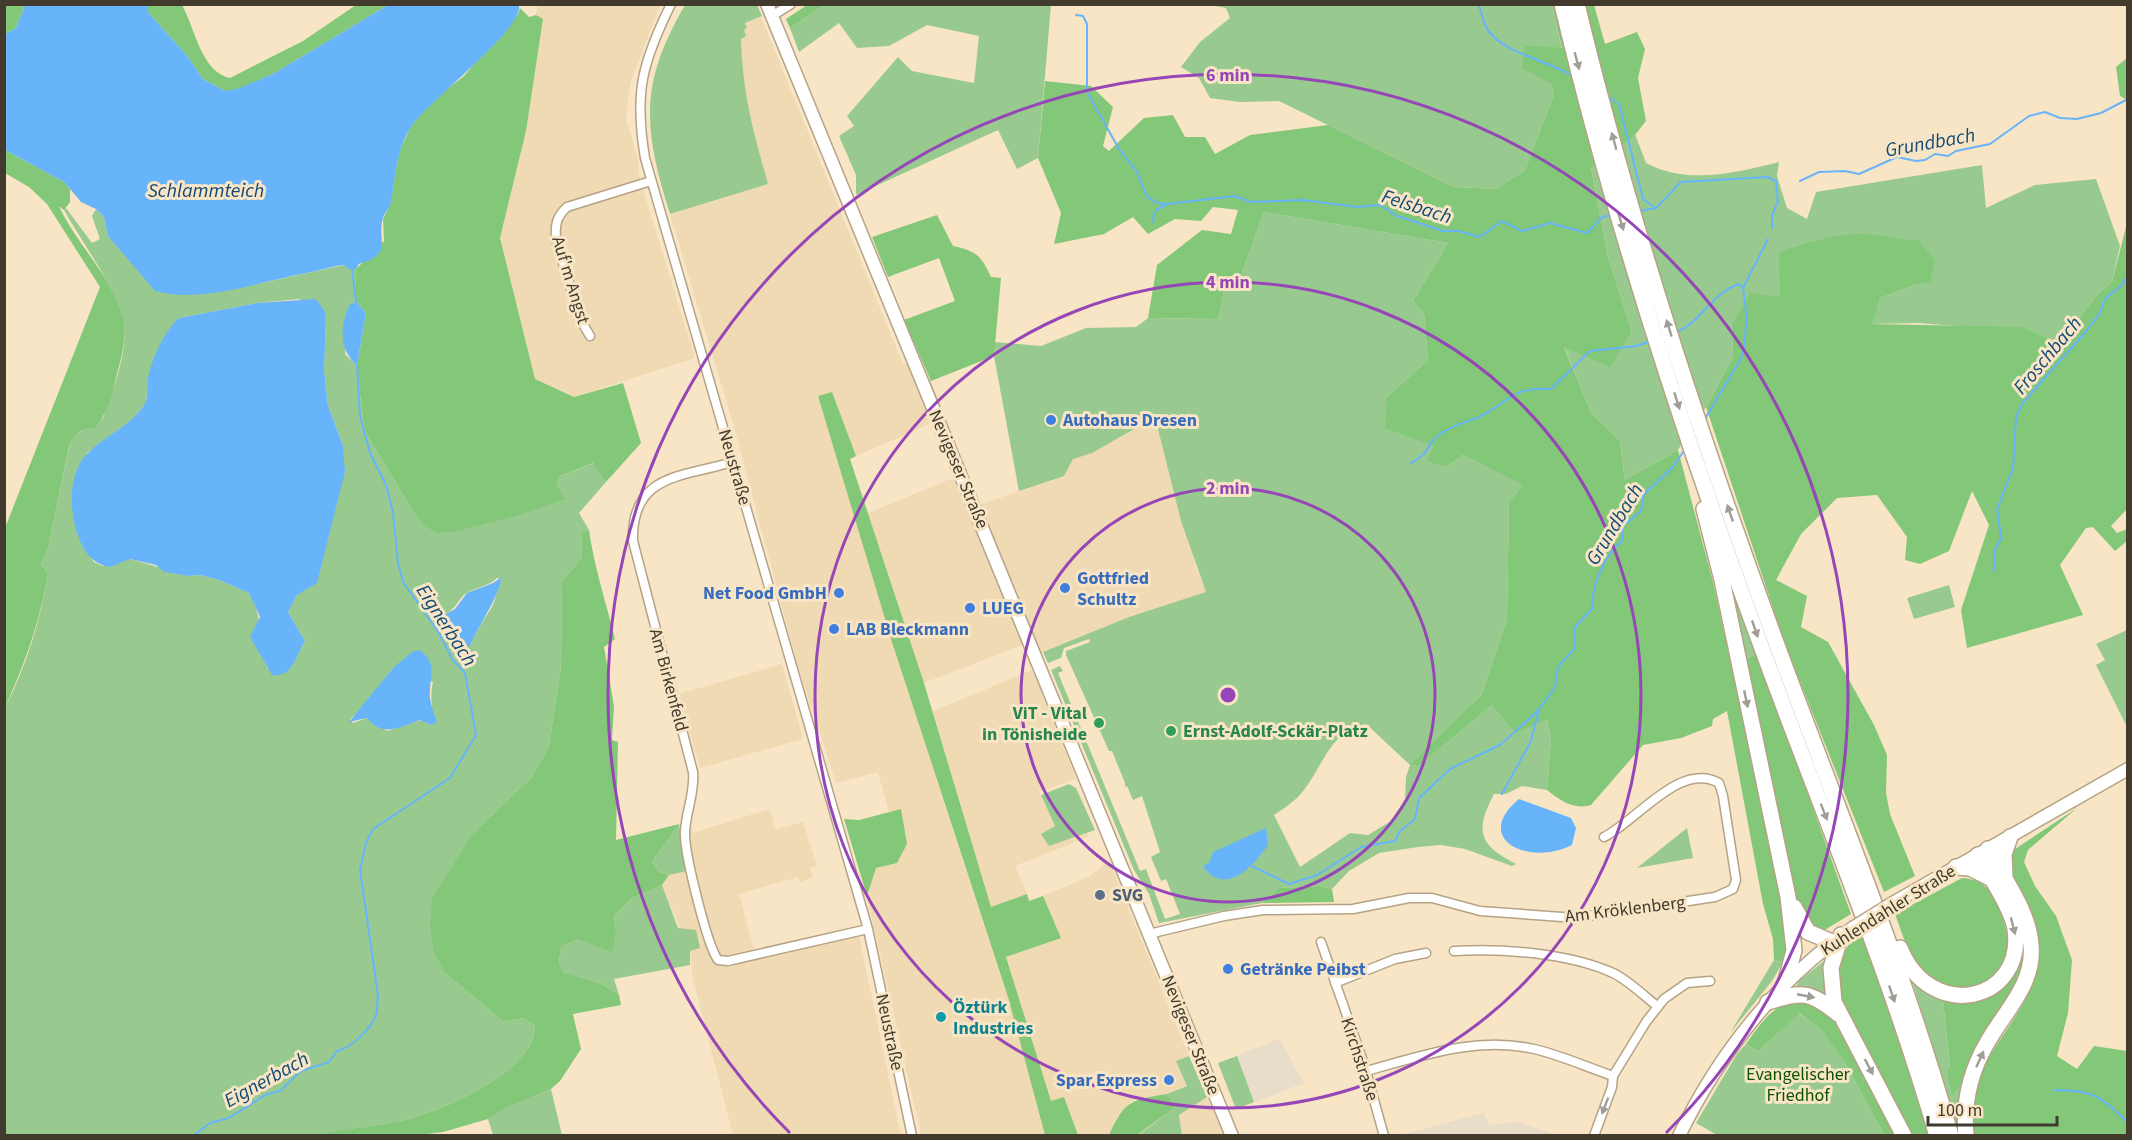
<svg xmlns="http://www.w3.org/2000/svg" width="2132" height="1140" viewBox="0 0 2132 1140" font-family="'Source Sans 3',sans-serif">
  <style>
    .built { fill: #efdab3 }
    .education { fill: #e8ddc8 }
    .green { fill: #98ca90; fill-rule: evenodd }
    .forest { fill: #83c779 }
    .water { fill: #67b4fb }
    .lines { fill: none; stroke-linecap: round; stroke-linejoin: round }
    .stream { stroke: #67b4fb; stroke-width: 2 }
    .street-casing { stroke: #b4a385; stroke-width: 11 }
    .secondary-casing { stroke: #b4a385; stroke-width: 15 }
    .highway-casing { stroke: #b4a385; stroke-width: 18 }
    .street { stroke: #fff; stroke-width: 8 }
    .secondary { stroke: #fff; stroke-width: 12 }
    .highway { stroke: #fff; stroke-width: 15 }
    .secondary-bridge-casing { stroke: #b4a385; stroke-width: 15; stroke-linecap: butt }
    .secondary-bridge { stroke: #fff; stroke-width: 12 }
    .oneway { fill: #a09c96 }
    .ring { fill: none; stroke: #9646b6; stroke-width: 3 }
    .shop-dot { fill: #3f7fe0; stroke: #f8e5c5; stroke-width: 2 }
    .leisure-dot { fill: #2e9e5b; stroke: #f8e5c5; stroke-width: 2 }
    .service-dot { fill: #5c6f8a; stroke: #f8e5c5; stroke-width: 2 }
    .culture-dot { fill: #0f9aa8; stroke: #f8e5c5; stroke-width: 2 }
    .labels { text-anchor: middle; stroke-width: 6; stroke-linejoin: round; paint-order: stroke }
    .street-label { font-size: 18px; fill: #413a2d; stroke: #f8e5c5 }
    .shop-label { font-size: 18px; font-weight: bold; fill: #366cbe; stroke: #f8e5c5; text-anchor: start }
    .leisure-label { font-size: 18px; font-weight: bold; fill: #27864d; stroke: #f8e5c5; text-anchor: end }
    .service-label { font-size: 18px; font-weight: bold; fill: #4e5e75; stroke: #f8e5c5; text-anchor: start }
    .culture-label { font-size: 18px; font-weight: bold; fill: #0d838f; stroke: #f8e5c5; text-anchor: start }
    .park-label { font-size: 18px; fill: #0e5301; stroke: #f8e5c5 }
    .water-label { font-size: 20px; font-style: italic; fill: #124a77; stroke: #f8e5c5 }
    .centre { fill: #9646b6; stroke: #f8e5c5; stroke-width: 3 }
    .ring-label { font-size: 18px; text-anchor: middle; font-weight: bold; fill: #9646b6; stroke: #f8e5c5; stroke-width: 6; stroke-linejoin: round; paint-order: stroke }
  </style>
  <rect width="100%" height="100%" fill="#f8e5c5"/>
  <path class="built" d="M538,5H660L630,84L626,119L638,159L639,176L695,358L574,397L535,379L500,238L526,131L543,19L536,15Z
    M761,17L903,364L921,358L946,417L856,456L832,392L818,396L942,798L1008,997L1045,1135H921L867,896L876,868L897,863L901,810L889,813L878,772L836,783L799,670L732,420L670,214L768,184L750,123L742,77L741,39L745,23Z
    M1144,336L1196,568L1207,593L1129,617L1027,659L1022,645L924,683L868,513L953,478L966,510L1019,491L994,356Z
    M782,664L803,739L700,768L679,694Z
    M1032,670L1076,779L1039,792L1055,826L1041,835L1072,839L1087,833L1088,837L1015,866L1027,894L991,908L933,711Z
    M770,809L775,830L803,822L817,866L810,868L813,877L800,882L798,877L739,894L754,950L857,926L901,1135H733L693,979L690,951L662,885L669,875L687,870L679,824L689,822L693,833Z
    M1109,861L1189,1056L1177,1062L1187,1086L1167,1094L1133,1100L1117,1118L1109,1135H1078L1064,1097L1051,1102L1006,957L1060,938L1043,896L1090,876Z
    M1207,1097L1224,1135H1182L1179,1115Z"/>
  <path class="education" d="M1279,1039L1304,1083L1236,1109L1218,1063Z
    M1483,1113L1490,1125L1518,1122L1557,1135H1401Z"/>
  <path class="green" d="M1205,4L1552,5L1562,49L1525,45L1551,84L1554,95L1525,170L1496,189L1454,187L1279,101L1240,102L1210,98L1199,78L1181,67L1200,42L1230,18L1226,8Z
    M685,5H757L762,16L745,23L747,28L744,30L746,36L741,39C743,96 753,130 768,184L670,214C643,128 639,84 685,5Z
    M824,5H1051L1038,158L1017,169L998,130L856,195V175L839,136L854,126L847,116L898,57L912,71L974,83L979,36L927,25L889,46L857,48L839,23L799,52L790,28Z
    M1635,134L1646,163C1686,185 1736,173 1779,162L1777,176L1787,208L1807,219L1816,192L1982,165L1986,208L2035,185L2096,179L2120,246L2112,282L2097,295L2061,343L2033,332L1918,323L1871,324L1880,298L1917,284L1918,240L1898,241L1864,234L1781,298L1732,324L1733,357L1706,407L1678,450L1625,480L1620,441L1592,414L1564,346L1610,366L1632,332L1608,257L1591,168Z
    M66,208L92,243L100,239L92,216L96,209L104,217L108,236L120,248L257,284L344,265L348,269H356V302L350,304L345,354L357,366L364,430L413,511L564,498L557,485L560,476L594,463L606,482L579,513L589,530L581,532L582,557L562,582L561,667L549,746L532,777L473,833L445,973L504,1022L524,1018L535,1026C535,1073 438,1113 399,1121C372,1127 345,1128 318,1136H5V708C26,666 41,620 48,573L41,565L48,548L69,448L73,436L103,418C113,389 129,352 123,319C118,292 79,237 64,210ZM299,299L326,318L324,371L328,405L343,446L297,595L288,612L305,641L292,666L268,669C256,644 266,622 249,593L219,580L200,575L189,576L130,559L103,566L94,562L81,543L87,453L133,419L146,403L148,378L174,323L179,318L257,303ZM497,578L502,579C497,588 496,599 492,607C483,621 477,630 470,646L453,636L446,614C456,609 460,596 467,593C475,588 491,585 497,578ZM394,667L433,682C429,697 434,710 431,725L421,720L387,731L367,718L353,723L350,719L361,709Z
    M1264,212L1448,243L1413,301L1424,313L1428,360L1387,397L1435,446L1428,460L1446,467L1463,455L1524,485L1509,503L1507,619L1482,694L1411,765L1419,766L1492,705L1547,719L1551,738L1547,790L1522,786L1506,794H1494C1475,830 1478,845 1516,864L1512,866L1465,849L1441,845L1418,847L1379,853L1349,871L1332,889L1321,886L1279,888L1262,903L1159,923L1149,894L1134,870L1051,670L1060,666L1063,671L1058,673L1140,871L1146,869L1165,919L1180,914L1166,879L1161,881L1151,857L1160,852L1142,796L1133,800L1127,786L1125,787V783L1112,751H1109L1066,655V651L1090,642L1089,639L1064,648L1061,658L1048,663L1043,652L1129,617L1206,592L1181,521L1155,417L1092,453L1073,459L1064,476L1019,491L994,356L995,342L1041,346L1086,328L1136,327L1148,318L1218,319L1225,286L1240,278ZM1366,724L1410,765L1406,777L1405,799L1391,821L1368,835L1350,833L1300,867L1274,815C1282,810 1290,804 1297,798C1322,773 1327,731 1366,724Z
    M1730,583L1757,653L1743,661Z
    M1949,585L1955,607L1914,619L1907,598Z
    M2127,630V727L2096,665L2105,660L2096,644Z
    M1069,784L1076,788L1095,830L1049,846L1041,834L1055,826L1041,795Z
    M679,824L687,871L669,875L659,872L652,861Z
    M1687,828L1693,858L1637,868Z
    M662,885L678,928L696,930L700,948L690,951V965L614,979L619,995L600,983L563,974L559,962L561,947L579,939L616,931L614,916L632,898Z
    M1829,957V999L1810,988L1796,987L1799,981Z
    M1774,960L1783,962L1772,981L1730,1033Z
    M1912,981L1922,990L1943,1000L1950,1066L1947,1071L1967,1069L1960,1134Z
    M1798,1013L1822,1028L1848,1068L1884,1135H1717L1696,1123L1737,1054L1746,1044L1758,1051Z
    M1189,1056L1207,1097L1179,1115L1182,1135L1137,1136L1176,1107L1167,1094L1187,1086L1176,1061Z
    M1237,1056L1254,1102L1236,1109L1218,1063Z
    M551,1089L562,1135H493L488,1119L504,1108Z"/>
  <path class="forest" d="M5,5H25L16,28L5,34Z
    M147,5H182C195,28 201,72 230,78L303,41L356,5H388L273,74L237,90L225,91L203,79L188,57L147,11Z
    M807,5H824L790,28L786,19Z
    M1552,5H1594L1605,44L1637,32L1645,49L1638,78L1646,121L1635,135L1591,168L1608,257L1632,332L1610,367L1564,347L1592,414L1620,441L1625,480L1678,450L1713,582L1782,900L1788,937L1783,962L1774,960L1773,939L1763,904L1727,711L1713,719L1712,726L1681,738L1643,745L1591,805C1573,810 1561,801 1547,790L1551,738L1547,719L1516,733L1492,705L1419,766L1410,765L1482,694L1507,619L1509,503L1523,485L1463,455L1446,467L1427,461L1434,446L1385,428L1387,397L1428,360L1424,313L1413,301L1448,243L1264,212L1240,278L1225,286L1218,319L1148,318L1157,265L1202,230L1231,234L1238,210L1213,207L1201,221L1175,219L1148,234L1133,217L1104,234L1054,244L1061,213L1038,158L1045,81L1091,86L1113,107L1103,146L1109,151L1144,118L1173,115L1185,137H1205L1215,154L1250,135L1328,125L1454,187L1496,189L1525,170L1554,95L1551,84L1522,68L1525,45L1562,48Z
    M520,8L529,17L536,15L543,19L526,131L500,238L535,379L574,397L623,383L641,443L606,482L593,463L560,476L557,485L565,499L522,514L457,531L438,533L426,527L413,511L364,430L357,366L366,313L356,302V269L384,241L383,219L390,205L399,152L411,126L434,99L463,77L518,14Z
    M2127,58V100L2120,96L2116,67Z
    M5,150L64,182L70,189V202L64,210L59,206C76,244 112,276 123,318C127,337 121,360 116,378C112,396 107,415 94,428C79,429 74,434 69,447L48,548L41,565L48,573C40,623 25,662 5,708V528L100,287L47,204L29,187L5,173Z
    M937,215L953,246C977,251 981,256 991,277L1001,278L994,356L931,381L904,320L955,301L939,258L888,277L872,237Z
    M2127,223V509L2111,526L2117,533L2127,529V541L2115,551L2093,527L2086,528L2060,565L2083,615L1967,648L1961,610L1989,525L1972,491L1949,551L1920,564L1905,560L1907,537L1877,495L1837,498L1801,534L1776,580L1807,596L1801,627L1828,642L1874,725L1887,755L1886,793L1890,814L1915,876L1884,892L1785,644L1706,407L1733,357L1732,324L1750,293L1780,297L1779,252C1807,243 1832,234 1862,234C1881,234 1898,241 1918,240L1935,260L1930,282L1917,284L1880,298L1872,324L2021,327L2061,343L2097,295L2112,282Z
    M832,392L856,456L850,459L924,683L991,907L1027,894L1029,901L1043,896L1061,938L1006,957L1051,1101L1064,1097L1078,1135H1045L1008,997L892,642L818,396Z
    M589,530C594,567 606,602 615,639L604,647L614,706L612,740L618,742L616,840L679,824L652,861L659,872L669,875L662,885L632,898L614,916L616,931L612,952L579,939L561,947L559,962L563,973L600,983L619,995L621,1005L573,1014L581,1049L560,1081L551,1089L505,1108L488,1119L443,1132L412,1136L318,1135C345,1128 372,1127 399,1121C438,1113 535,1073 535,1026L524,1018L504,1022L445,973L434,952L430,927L432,899L473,833L532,777L549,746L561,667L562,582L582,557L581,532Z
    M1757,653L1851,914L1823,931L1806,919L1795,897L1743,661Z
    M2077,808L2028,850L2024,862L2035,886L2056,916L2072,960L2068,1013L2057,1056L2077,1069L2094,1046L2127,1051V1135L1972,1136C1962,1053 2032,1026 2038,957C2038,948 2039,933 2036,925C2027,901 2005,880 2009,853Z
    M901,809L907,844L897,863L876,868L867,896L844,819L859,820Z
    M1962,878C1983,879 1993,891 2000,910C2005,925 2010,939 2006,955C2000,986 1956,1000 1932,980C1910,963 1904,938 1895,914Z
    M1321,886L1332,889L1334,902L1262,903L1279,888Z
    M1862,934L1911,1077L1928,1135H1908L1841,1003L1839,976L1841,959L1850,942Z
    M2020,956L2027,959C2015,998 1989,1031 1969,1067C1963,1077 1961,1087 1952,1095L1947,1071L1950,1066L1943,1000C1990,1005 1992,989 2020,956Z
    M1799,999L1824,1009L1836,1022L1897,1135H1884L1848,1068L1822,1029L1799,1013L1758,1051L1746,1044C1761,1023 1772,1005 1799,999Z
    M1167,1094L1176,1107L1137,1135H1109C1125,1100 1131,1100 1167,1094Z"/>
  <path class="water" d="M519,5C524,29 427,102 411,127C396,150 396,175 391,202C390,208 385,212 383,218C376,241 395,253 359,264L356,269H348L344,265C331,266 320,271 307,273C260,281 203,304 155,291L108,236L104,217L96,209L81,202L64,182L5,150V34L16,28L25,5H147V11L188,57L203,79L225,91L237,89L273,74L388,5Z
    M316,299L324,310L326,318L324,371L328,405L343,446L345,472L317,583L297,595L288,612L305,641C296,656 292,678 272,675L250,637L260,617L249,593L219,580L200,575L189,576L164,572L156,565L130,559L110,567C95,565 84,553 79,538C69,513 67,472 89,452C106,435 131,426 144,405C149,398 146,387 148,378C152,359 164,331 179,318L257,303Z
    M356,302L366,313L357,366C338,348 340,327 350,304Z
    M502,577C497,601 480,622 470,646L463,647L462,641L453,637L445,626L446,614L455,609L467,593L493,583Z
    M419,650C440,663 428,680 430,698C431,706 434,714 437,722L431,725L420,720C400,727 382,738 367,718L349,722L394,667L412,652Z
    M1519,799L1571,818L1576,828L1572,845C1529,867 1471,839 1519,799Z
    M1266,828L1268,845C1254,866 1224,898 1203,866L1209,863L1213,852Z"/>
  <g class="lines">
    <path class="stream" d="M1479,6C1482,14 1484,26 1489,32C1507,54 1547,60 1572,76
      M1076,15L1083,16L1087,24V92L1119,149L1137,172L1147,197L1157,203L1165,204
      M1608,97L1619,104L1643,199L1655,208
      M1800,181L1819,172L1845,171L1859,174L1897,157L1916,161L1925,160L1935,154L1948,156L1956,151L1990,144L2029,116L2045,112L2060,118L2077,119L2101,113L2128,99
      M1639,211L1656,208L1681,182L1767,177L1776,181L1778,201L1772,215V228
      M1152,222L1156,210L1167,204L1235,196L1250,202L1303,200L1357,207L1380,205L1397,216L1443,231H1458L1480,237L1502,221L1522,231L1550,223L1587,233L1602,217L1613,215
      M352,269L356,302
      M1676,332C1700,324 1710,294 1739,284L1743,288
      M1705,419L1743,355L1747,318L1743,288L1768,239
      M1411,463C1431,453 1427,443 1440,434C1451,426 1462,423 1474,419C1508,406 1507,386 1551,389L1590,351L1636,346L1651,341
      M1994,571V552L2001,538L1997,509L2013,468L2016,418L2022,404L2088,329L2099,314L2105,299L2124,283L2128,270
      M1502,794L1531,741L1539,709L1555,688L1558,667L1574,649V628L1592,609C1592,585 1603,557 1622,541L1623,526L1641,511L1644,494L1673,467L1685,449
      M1252,866L1289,884L1317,875L1361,847L1395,841L1400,831L1415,819L1419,798L1450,769L1500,745L1539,710
      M2055,1090C2092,1090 2102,1096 2128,1123
      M193,1136L210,1123L229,1118L265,1095L280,1091L301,1071L329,1062L337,1051C351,1048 371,1029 376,1015C378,1009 377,1001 378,995L360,870L366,843L373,829L450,778L476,735L465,673L452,659L439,633L403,582L398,563L393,512L386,485L370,453L360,416L357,365"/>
    <g class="street-casing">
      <path id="street" d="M671,4C642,63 634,93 645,158L868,929L912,1136
        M772,16L791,4
        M590,336L580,319L556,240C555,225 556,217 567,207L651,181
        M733,462C682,477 631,474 633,541L693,772C695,793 686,811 685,832C684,852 707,945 718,960L728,961L868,929
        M1149,934L1224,916L1263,910L1353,909L1409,898H1432L1480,911L1576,918L1715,897L1733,889L1736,880L1723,796L1719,783C1680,761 1638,820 1604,837
        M1321,942L1364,1064L1384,1136
        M1454,951C1501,948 1569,953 1613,973C1628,980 1643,995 1657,1006
        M1335,983L1395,959L1426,953
        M1366,1071C1422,1056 1475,1036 1534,1049C1561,1055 1586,1067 1613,1076
        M1594,1136L1612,1087L1613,1076L1646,1022L1664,999L1687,983L1710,981"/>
    </g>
    <g class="secondary-casing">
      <path id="secondary" d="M767,4L1232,1136
        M1891,904L2128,769
        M1679,1136C1719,1053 1778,979 1854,927"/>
    </g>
    <g class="highway-casing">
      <path id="highway" d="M1562,4C1614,223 1685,440 1763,651C1822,812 1889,970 1937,1136
        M1577,4C1629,221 1700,436 1777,645C1837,808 1904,968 1951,1136
        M1704,509L1722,580L1788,897L1794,950L1786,981
        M1956,867L1970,868L1990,878
        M2005,876L2004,854L2010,837
        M1794,907L1808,932L1832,942
        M1841,935L1831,968L1834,1002L1904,1136
        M1900,948C1930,1023 2025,1003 2015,929C2011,907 1989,875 1978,855
        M1768,1002C1801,991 1811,991 1838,1014
        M1966,1136C1963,1102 1970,1072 1987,1043C2004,1012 2035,984 2031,945C2029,911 2003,878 1988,849"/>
    </g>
    <use href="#street" class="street"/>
    <use href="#secondary" class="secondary"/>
    <use href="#highway" class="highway"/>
    <g class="secondary-bridge-casing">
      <path id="secondary-bridge" d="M1854,927L1891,904"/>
    </g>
    <use href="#secondary-bridge" class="secondary-bridge"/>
  </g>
  <defs><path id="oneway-solid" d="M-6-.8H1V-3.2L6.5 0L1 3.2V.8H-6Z" transform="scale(1.5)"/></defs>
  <g class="oneway">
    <use href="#oneway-solid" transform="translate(1577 61) rotate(75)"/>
    <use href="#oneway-solid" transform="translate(1614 141) rotate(-105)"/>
    <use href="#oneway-solid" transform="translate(1621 222) rotate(73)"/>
    <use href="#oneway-solid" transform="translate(1669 328) rotate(-107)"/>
    <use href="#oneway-solid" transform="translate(1677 401) rotate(72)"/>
    <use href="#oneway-solid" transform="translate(1730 513) rotate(-109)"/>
    <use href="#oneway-solid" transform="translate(1755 629) rotate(71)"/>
    <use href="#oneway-solid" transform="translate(1746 699) rotate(78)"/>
    <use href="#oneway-solid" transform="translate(1824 812) rotate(69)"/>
    <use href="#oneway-solid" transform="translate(2013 926) rotate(76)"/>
    <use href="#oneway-solid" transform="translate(1892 994) rotate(71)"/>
    <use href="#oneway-solid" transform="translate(1806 996) rotate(11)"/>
    <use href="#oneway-solid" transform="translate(1980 1059) rotate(-65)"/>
    <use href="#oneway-solid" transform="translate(1869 1067) rotate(62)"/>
    <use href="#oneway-solid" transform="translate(1605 1106) rotate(111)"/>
  </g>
  <g class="ring">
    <circle cx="1228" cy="695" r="207"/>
    <circle cx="1228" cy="695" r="413"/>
    <path d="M790 1133A620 620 0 1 1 1666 1133"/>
  </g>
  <g class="shop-dot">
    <circle cx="1051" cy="420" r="6"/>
    <circle cx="1065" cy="588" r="6"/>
    <circle cx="839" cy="593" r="6"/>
    <circle cx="970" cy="608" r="6"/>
    <circle cx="834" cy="629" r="6"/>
    <circle cx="1228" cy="969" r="6"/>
    <circle cx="1169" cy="1080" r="6"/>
  </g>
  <g class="leisure-dot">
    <circle cx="1099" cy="723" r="6"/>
    <circle cx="1171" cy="731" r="6"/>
  </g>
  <circle class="service-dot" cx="1100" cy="895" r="6"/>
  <circle class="culture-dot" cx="941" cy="1017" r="6"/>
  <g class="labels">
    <g class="street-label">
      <text transform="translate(571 280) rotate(73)" y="6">Auf'm Angst</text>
      <text transform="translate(735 467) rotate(74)" y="6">Neustraße</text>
      <text transform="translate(959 469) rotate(67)" y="6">Nevigeser Straße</text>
      <text transform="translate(669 680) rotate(75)" y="6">Am Birkenfeld</text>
      <text transform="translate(1625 909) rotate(-7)" y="6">Am Kröklenberg</text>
      <text transform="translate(1888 910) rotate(-32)" y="6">Kuhlendahler Straße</text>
      <text transform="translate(890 1032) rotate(78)" y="6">Neustraße</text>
      <text transform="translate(1191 1035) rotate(68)" y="6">Nevigeser Straße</text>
      <text transform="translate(1360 1059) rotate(72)" y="6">Kirchstraße</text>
    </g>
    <g class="shop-label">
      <text x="1063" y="426">Autohaus Dresen</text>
      <text x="1077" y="584">Gottfried<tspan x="1077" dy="21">Schultz</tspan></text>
      <text x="827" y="599" text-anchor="end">Net Food GmbH</text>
      <text x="982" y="614">LUEG</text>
      <text x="846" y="635">LAB Bleckmann</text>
      <text x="1240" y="975">Getränke Peibst</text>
      <text x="1157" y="1086" text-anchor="end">Spar Express</text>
    </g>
    <g class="leisure-label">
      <text x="1087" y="719">ViT - Vital<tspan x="1087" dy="21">in Tönisheide</tspan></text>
      <text x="1183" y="737" text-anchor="start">Ernst-Adolf-Sckär-Platz</text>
    </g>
    <g class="service-label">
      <text x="1112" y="901">SVG</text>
    </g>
    <g class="culture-label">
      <text x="953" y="1013">Öztürk<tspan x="953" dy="21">Industries</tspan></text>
    </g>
    <g class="park-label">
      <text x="1798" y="1080">Evangelischer<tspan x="1798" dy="21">Friedhof</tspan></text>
    </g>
    <g class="water-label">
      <text transform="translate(1930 142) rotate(-10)" y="7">Grundbach</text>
      <text x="206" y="197">Schlammteich</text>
      <text transform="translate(1417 206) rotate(18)" y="7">Felsbach</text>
      <text transform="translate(2047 355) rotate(-50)" y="7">Froschbach</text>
      <text transform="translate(1614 524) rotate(-59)" y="7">Grundbach</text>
      <text transform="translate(447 625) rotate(57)" y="7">Eignerbach</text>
      <text transform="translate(266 1079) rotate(-29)" y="7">Eignerbach</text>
    </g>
  </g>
  <circle cx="1228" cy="695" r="9" class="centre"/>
  <g class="ring-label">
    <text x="1228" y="81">6 min</text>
    <text x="1228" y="288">4 min</text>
    <text x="1228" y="494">2 min</text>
  </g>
  <rect width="2132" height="1140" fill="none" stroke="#413a2d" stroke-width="12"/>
  <path d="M1928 1116v9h129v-9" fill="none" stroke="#413a2d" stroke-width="3"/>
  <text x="1937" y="1116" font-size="18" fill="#413a2d" stroke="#f8e5c5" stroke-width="4.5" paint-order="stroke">100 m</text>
</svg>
